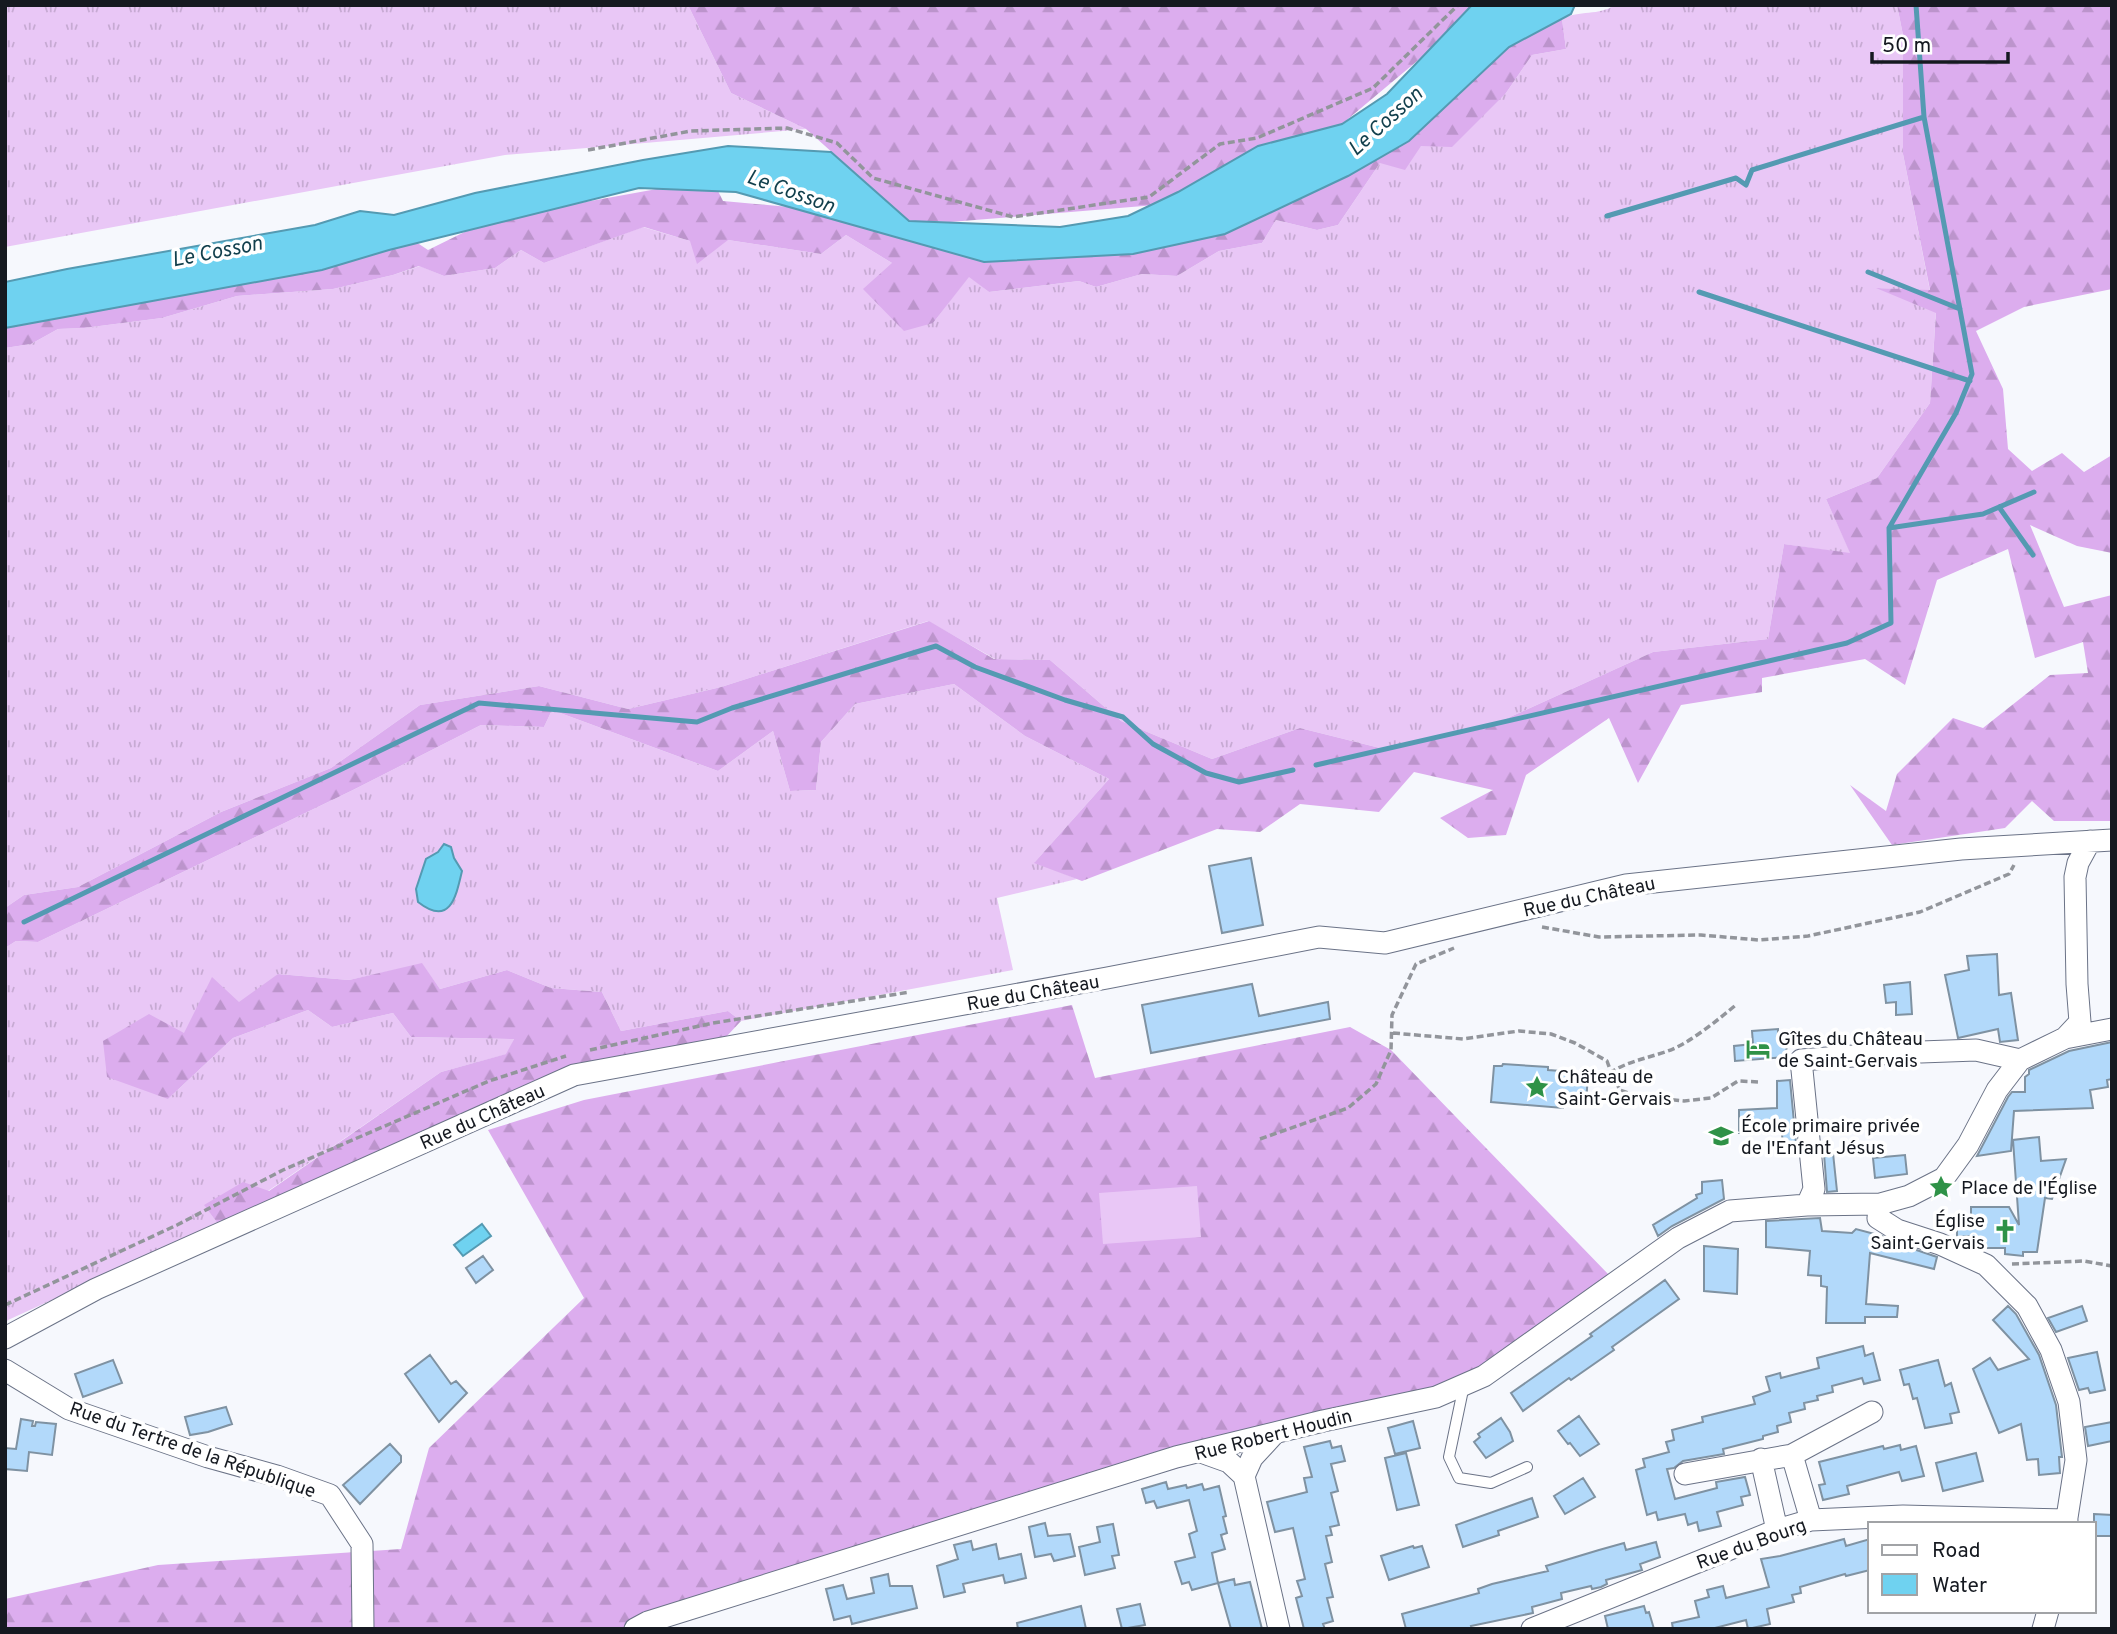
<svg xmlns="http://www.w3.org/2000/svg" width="2117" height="1634" viewBox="0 0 2117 1634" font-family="Overpass,sans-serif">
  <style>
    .grass { fill: url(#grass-tufts) }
    .forest { fill: url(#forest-firs) }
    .green { fill: #e9c7f6 }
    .water { fill: #6fd2f0; stroke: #549ab2; stroke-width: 2 }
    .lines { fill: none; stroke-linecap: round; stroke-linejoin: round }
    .stream { stroke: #549ab2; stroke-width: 5 }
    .building { fill: #b2d9fa; stroke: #7f92a2; stroke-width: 2 }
    .service-casing { stroke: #6b7387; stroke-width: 12 }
    .minor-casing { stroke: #6b7387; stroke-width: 23 }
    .path { stroke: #92959b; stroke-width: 3.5; stroke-dasharray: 7 3.5; stroke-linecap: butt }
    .service { stroke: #fff; stroke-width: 10 }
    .minor { stroke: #fff; stroke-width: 21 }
    .labels { text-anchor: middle; stroke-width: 7; stroke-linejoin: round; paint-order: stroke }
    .street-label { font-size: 19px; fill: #151920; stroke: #fff }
    .poi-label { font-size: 19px; fill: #151920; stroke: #fff; text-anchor: start }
    .water-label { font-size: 21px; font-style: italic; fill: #113f4c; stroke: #fff }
  </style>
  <defs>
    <pattern id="grass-tufts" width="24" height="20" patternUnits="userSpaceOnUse" patternTransform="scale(1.75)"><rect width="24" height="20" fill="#e9c7f6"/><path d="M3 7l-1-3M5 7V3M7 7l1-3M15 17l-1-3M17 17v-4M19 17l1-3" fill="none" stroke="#c7aad3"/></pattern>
    <pattern id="forest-firs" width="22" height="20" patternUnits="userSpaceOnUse" patternTransform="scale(1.75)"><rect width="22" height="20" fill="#dcadee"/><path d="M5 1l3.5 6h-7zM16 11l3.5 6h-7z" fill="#bc94cc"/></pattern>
  </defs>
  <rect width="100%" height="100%" fill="#f6f8fd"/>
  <path class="grass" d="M5,5H688L731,93L806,129L505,155L5,247Z
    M1615,5H1897L1903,35V154L1930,291L1879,288L1936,312L1930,403L1877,478L1826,499L1851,554L1784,544L1768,639L1653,652L1486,728L1384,749L1300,728L1212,759L1121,721L1050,660L995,659L928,621L721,687L628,709L539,686L420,705L331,768L221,812L78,887L24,895L5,908V348L31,344L58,329L84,328L162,318L237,296L333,289L393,275L420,266L444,276L495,268L521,250L544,263L643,227L690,241L728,240L821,254L846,235L892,263L933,323L969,276L989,292L1079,281L1096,287L1142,274L1177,276L1219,251L1262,243L1276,220L1317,230L1338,225L1380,163L1421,146L1506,93L1532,55L1566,49L1562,19C1579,10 1599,16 1615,5Z
    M954,684L1025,736L1109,779L1035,862L1077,879L997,898L1013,970L741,1021L728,1011L621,1031L602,992L551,988L507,970L440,989L422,964L349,980L278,974L168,1099L233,1038L308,1010L332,1027L393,1013L411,1037L514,1039L507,1054L441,1072L268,1191L205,1206L218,1224L8,1320L5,1323V948L16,941L38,942L353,790L481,725L544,727L552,710L718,771L773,731L790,791L816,790L821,742L855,704Z"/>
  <path class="forest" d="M688,5H1484L1342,124L1192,202L950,222L909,221L806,129L731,93Z
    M1897,5H2112V289L2024,307L1976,331L2003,389L2008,449L2032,471L2062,453L2084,472L2112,455V553L2077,546L2030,525L2064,607L2112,595V821H2054L2032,801L2005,828L1892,845L1850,785L1886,811L1897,774L1953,718L1983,728L2050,675L2088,673L2083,642L2035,658L2008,549L1937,580L1905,685L1865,659L1762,678V692L1681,705L1638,783L1609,718L1526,775L1506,835L1468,838L1440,818L1493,790L1414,772L1379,812L1300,804L1260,832L1217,829L1082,881L1034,863L1109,779L1025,736L954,684L855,704L821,742L816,790L790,791L773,731L718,771L552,710L544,727L481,725L353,790L38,942L16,941L5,948V908L24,895L78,887L221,812L331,768L420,705L539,686L628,709L721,687L929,621L994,659L1050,660L1121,721L1212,759L1300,728L1384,749L1486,728L1653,652L1768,639L1784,544L1850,553L1826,499L1877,478L1930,403L1936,313L1876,288L1930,290L1903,154V35Z
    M1562,19L1566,49L1532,55L1506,93L1452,147L1421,146L1405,170L1380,163L1338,225L1317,230L1276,220L1262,243L1219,251L1177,276L1142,274L1096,287L1079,281L989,292L969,277L933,323L904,331L863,289L892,263L846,235L821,254L728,240L697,264L690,241L644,227L544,263L521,250L495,268L444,276L419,266L393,275L333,289L237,296L162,318L84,328L58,329L31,344L5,348V313L413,240L428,250L491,219L712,179L723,201L822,210L984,262L1129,243Z
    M422,963L440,989L507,970L551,988L602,992L621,1031L728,1011L741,1021L726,1037L555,1073L218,1224L204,1205L243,1182L269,1191L441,1072L506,1054L514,1039L411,1037L393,1013L332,1027L308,1010L233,1038L168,1099L107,1077L103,1041L149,1014L184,1033L212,977L239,1002L278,974L349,980Z
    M1072,1005L1095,1078L1350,1027L1391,1050L1610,1276L1477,1386L699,1600L642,1629H5V1599L158,1565L401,1549L429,1448L584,1298L488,1130L584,1100Z"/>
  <path class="green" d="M1197,1186L1201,1237L1103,1244L1099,1193Z"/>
  <path class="water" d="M1472,5H1575L1571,14L1509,47L1409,141L1348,176L1225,234L1133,254L984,262L736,192L639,188L389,250L322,270L5,328V282L67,269L315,225L360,211L394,215L475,193L643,160L728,146L831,152L909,221L1060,227L1128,216L1178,192L1258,146L1342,124L1387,94Z
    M444,844L451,847L454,858L462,871C456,897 450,927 418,902L416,889L426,859L438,852Z
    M482,1224L491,1236L463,1256L454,1245Z"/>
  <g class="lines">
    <path class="stream" d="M1607,216L1736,178L1746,185L1752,170L1924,117
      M1868,272L1960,309
      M1699,292L1970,381
      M1999,507L2033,555
      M1889,528L1983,514L2034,492
      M1316,765L1847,643L1891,623L1889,528L1956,413L1972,374L1924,117L1916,5
      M24,922L479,703L697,722L732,708L936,646L975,667L1065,700L1123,717L1153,744L1206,773L1239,782L1293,770"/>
  </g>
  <path class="building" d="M1251,858L1263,925L1222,933L1209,866Z
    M1997,954L1999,995L2011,993L2018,1040L2000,1042L1998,1029L1958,1038L1945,975L1969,970L1967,956Z
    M1910,982L1912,1014L1896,1015V1002L1886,1003L1884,985Z
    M1252,984L1259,1016L1328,1002L1330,1019L1151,1053L1142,1005Z
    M1778,1029V1040L1786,1042L1787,1057L1735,1061L1734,1046L1753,1044L1752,1031Z
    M2112,1042V1079L2107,1080L2108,1087L2090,1090L2093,1108L2014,1111L2011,1151L1977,1156L2008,1097L2012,1092H2025V1077L2029,1074V1070L2069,1051Z
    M1503,1064L1548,1067V1070L1588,1073L1586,1105L1564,1103L1563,1108L1491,1102L1494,1066H1502Z
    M1790,1080L1797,1154H1783L1782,1132L1739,1133V1110L1777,1108V1081Z
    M2039,1137L2041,1161L2066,1159L2052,1199L2045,1198L2037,1252H2023V1256L2005,1254V1248H1980L1971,1244V1236L1957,1237V1218H1971V1207H2009L2019,1225L2013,1140Z
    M1833,1153L1837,1191L1827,1192L1824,1154Z
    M1905,1155L1907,1174L1875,1178L1873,1158Z
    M1722,1180L1724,1199L1672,1226L1658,1236L1653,1225L1697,1198L1696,1195L1702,1193V1182Z
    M1820,1218L1822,1231L1852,1233L1856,1229L1882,1236L1893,1242L1937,1257L1934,1269L1870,1253L1866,1304L1898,1306L1897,1317H1865V1323H1826L1827,1287L1821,1286V1276L1808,1275L1810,1251L1766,1247V1221Z
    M1704,1246L1738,1249L1737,1294L1704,1291Z
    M483,1256L493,1270L476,1283L466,1268Z
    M1665,1280L1679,1299L1612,1347L1614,1350L1571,1380L1569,1378L1523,1411L1511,1393L1592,1336L1590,1334Z
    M2008,1306L2016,1314L2039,1355L2056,1405L2062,1457H2059L2060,1473L2039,1475L2038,1459L2027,1460L2021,1424L1999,1433L1973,1369L1990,1358L1998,1370L2029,1359L1993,1320Z
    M2082,1306L2087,1321L2056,1332L2048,1318Z
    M1863,1346L1865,1356L1873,1353L1880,1380L1864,1384L1862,1378L1832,1386L1833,1392L1817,1396L1818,1400L1804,1403L1805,1409L1789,1413L1791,1422L1777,1426L1778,1432L1763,1436V1439L1723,1449L1724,1454L1683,1461L1674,1468L1667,1469L1675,1499L1717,1488L1716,1482L1745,1477L1750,1495L1741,1497L1743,1505L1717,1512L1721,1526L1699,1531L1697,1522L1688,1525L1685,1514L1658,1520L1656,1512L1647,1515L1636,1470L1645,1467L1643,1459L1669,1452L1666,1442L1674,1440L1672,1430L1703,1422L1702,1417L1755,1404L1753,1397L1770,1391L1766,1377L1780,1373L1781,1378L1819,1368L1817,1358Z
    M2097,1352L2105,1390L2090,1393L2088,1388L2079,1390L2068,1358Z
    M430,1355L451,1384L456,1381L467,1393L439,1422L405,1374Z
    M113,1360L122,1383L83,1397L75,1374Z
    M1938,1360L1945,1386L1951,1383L1959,1412L1950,1414L1952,1423L1925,1428L1917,1398L1913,1399L1909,1384L1904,1385L1900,1370Z
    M226,1407L232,1424L208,1432L190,1435L185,1417Z
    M1579,1416L1599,1444L1580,1456L1570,1443L1568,1444L1558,1431Z
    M1501,1418L1510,1432L1513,1441L1486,1458L1474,1442L1480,1437L1478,1434Z
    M21,1419L33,1421L32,1426H35L36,1422L56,1424L52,1455L29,1452L27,1471L5,1469V1448L16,1449Z
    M1413,1421L1420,1448L1395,1454L1388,1428Z
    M2112,1422V1441L2088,1446L2085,1427Z
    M1330,1441L1332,1448L1341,1446L1345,1461L1331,1464L1338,1491L1331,1493L1339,1525L1330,1527L1332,1535L1326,1536L1332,1562L1325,1564L1333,1597L1327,1598L1333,1621L1323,1624L1325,1629H1304L1296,1598L1302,1596L1297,1581L1305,1579L1293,1528L1275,1532L1267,1502L1307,1492L1304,1478L1312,1477L1304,1447Z
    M390,1444L401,1456V1462L360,1504L343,1485Z
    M1900,1445L1901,1450L1916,1446L1924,1476L1902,1481L1899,1472L1891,1474L1847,1486L1849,1494L1823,1500L1819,1485L1825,1484L1819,1462L1883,1446L1884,1449Z
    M1406,1453L1419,1505L1397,1510L1385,1458Z
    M1976,1453L1983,1481L1943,1491L1936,1463Z
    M1583,1478L1595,1497L1565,1514L1554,1496Z
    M1166,1482L1168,1489L1186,1485L1187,1488L1202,1484L1204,1490L1219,1486L1226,1516L1223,1517L1227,1533L1221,1535L1225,1549L1212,1553L1218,1583L1192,1590L1189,1582L1182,1584L1175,1562L1195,1557L1189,1534L1197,1531L1189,1500L1157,1508L1154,1501L1146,1503L1142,1489Z
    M1532,1498L1538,1517L1498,1531L1499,1535L1463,1547L1456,1525Z
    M2094,1514L2112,1515V1536H2094Z
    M1045,1523L1048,1536L1070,1534L1075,1556L1054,1561L1051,1554L1035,1557L1029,1527Z
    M1113,1524L1119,1555L1112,1556L1115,1568L1085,1575L1079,1547L1100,1542L1097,1527Z
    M1844,1539L1846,1546L1870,1539V1570L1846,1576L1845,1574L1800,1587L1801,1593L1792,1595L1794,1602L1767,1609L1770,1624L1748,1629L1746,1620L1711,1629H1673L1672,1623L1699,1617L1695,1601L1709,1597L1707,1590L1723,1586L1726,1598L1769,1587L1761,1559L1780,1556Z
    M971,1541L973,1550L996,1544L999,1559L1021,1554L1026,1578L1005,1583L1003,1575L963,1584L965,1592L944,1597L937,1566L958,1559L954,1545Z
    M1656,1542L1660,1557L1640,1564L1642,1570L1606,1580L1607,1584L1601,1587L1592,1589L1591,1586L1561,1593L1562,1599L1532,1607L1533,1613L1471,1626L1472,1629H1406L1402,1614L1479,1593L1478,1589L1492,1584L1548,1571L1546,1566L1599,1550L1624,1543L1626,1550Z
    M1413,1546L1414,1548L1422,1546L1429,1567L1389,1580L1381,1556Z
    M888,1574L890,1586H912L917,1608L852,1624L850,1616L834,1620L826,1589L843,1585L847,1599L874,1593L871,1578Z
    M1234,1579L1235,1585L1250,1582L1262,1629H1231L1218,1583Z
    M1140,1604L1145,1625L1122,1629L1117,1609Z
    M1081,1606L1086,1629H1018L1017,1623Z
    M1644,1606L1646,1613L1649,1612L1654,1629H1608L1605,1616Z"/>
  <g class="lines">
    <g class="service-casing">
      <path id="service" d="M1464,1385L1449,1457L1459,1478L1491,1483L1527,1467"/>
    </g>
    <g class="minor-casing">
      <path id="minor" d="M2065,1038L2112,1029
        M1880,1204L1878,1218L1897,1230L1940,1244L1986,1265L2027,1306L2051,1350L2069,1402L2076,1460L2066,1524
        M1807,1205L1814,1189L1801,1060L1893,1053L1976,1050L2020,1060
        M5,1338L96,1289L574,1075L1107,978L1319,937L1385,943L1626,885L1961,849L2112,840
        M5,1370L69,1409L208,1457L277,1476L330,1495L362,1544L363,1629
        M1201,1452L1229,1462L1244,1476L1279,1629
        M1761,1459L1777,1530
        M1685,1474L1792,1455
        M1244,1476L1252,1458L1275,1433
        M1811,1520L1792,1455L1872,1412
        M635,1629L648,1622L1176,1457L1323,1421L1436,1397L1484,1376L1678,1238L1730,1211L1807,1205L1880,1204L1909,1196L1944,1178L1968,1145L1997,1090L2020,1060L2065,1038L2080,1022L2077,984L2075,877L2078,863L2090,841
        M1532,1629L1777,1530L1811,1520L1903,1516L2067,1520
        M2043,1629L2048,1611"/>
    </g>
    <path class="path" d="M588,150L691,131L787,128L837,143L873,178L1013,217L1149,197L1220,144L1257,138L1373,88L1458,5
      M1542,927L1599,937L1701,935L1759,940L1808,936L1920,912L2009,874L2014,865
      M1393,1033L1463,1039L1519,1031L1551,1034L1575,1043L1607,1061L1611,1072C1629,1061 1648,1058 1668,1051C1690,1043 1719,1019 1737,1004
      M590,1050L713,1023L910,992
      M1611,1072L1620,1090L1637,1096L1684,1101L1711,1098L1738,1081L1760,1082
      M1260,1139L1348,1108L1376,1084L1391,1050L1392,1015L1416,964L1454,948
      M2012,1264L2084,1261L2112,1266
      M5,1305L177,1225L283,1170L489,1081L566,1056"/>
    <use href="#service" class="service"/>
    <use href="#minor" class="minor"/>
  </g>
  <defs>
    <g id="hotel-bare" transform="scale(1.89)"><path d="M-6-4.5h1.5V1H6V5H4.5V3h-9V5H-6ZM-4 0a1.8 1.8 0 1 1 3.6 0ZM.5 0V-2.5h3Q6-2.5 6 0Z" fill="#2f9247" stroke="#fff" stroke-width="2.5" paint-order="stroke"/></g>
    <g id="sight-bare" transform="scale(1.89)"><path d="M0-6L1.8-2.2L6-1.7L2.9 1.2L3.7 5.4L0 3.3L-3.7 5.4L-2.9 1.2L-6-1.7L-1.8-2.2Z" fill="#2f9247" stroke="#fff" stroke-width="2.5" paint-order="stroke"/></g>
    <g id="school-bare" transform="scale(1.89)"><path d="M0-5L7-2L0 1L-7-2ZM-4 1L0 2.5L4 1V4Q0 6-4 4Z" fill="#2f9247" stroke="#fff" stroke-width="2.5" paint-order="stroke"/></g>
    <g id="church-bare" transform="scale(1.89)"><path d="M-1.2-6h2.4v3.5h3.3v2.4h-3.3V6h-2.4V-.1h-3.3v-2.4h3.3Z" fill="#2f9247" stroke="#fff" stroke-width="2.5" paint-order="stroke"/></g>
  </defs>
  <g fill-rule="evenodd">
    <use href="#hotel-bare" x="1758" y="1049"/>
    <use href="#sight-bare" x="1537" y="1087"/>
    <use href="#school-bare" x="1721" y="1136"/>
    <use href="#sight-bare" x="1941" y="1187"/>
    <use href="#church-bare" x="2005" y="1231"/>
  </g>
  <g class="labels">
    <g class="street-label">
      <text transform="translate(1589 896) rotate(-12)" y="7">Rue du Château</text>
      <text transform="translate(1033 992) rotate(-10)" y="7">Rue du Château</text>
      <text transform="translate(482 1116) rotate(-24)" y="7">Rue du Château</text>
      <text transform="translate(1273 1434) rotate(-14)" y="7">Rue Robert Houdin</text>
      <text transform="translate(193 1449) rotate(19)" y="7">Rue du Tertre de la République</text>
      <text transform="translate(1751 1543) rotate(-20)" y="7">Rue du Bourg</text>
    </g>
    <g class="poi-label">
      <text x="1778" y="1045">Gîtes du Château<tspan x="1778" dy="22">de Saint-Gervais</tspan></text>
      <text x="1557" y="1083">Château de<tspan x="1557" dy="22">Saint-Gervais</tspan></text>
      <text x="1741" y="1132">École primaire privée<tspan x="1741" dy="22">de l'Enfant Jésus</tspan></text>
      <text x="1961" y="1194">Place de l'Église</text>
      <text x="1985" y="1227" text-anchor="end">Église<tspan x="1985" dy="22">Saint-Gervais</tspan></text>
    </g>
    <g class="water-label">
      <text transform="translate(1385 121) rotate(-42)" y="7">Le Cosson</text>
      <text transform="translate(791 191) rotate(20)" y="7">Le Cosson</text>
      <text transform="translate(217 251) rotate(-11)" y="7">Le Cosson</text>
    </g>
  </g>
  <rect width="2117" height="1634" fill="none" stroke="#151920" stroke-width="14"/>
  <rect x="1868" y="1522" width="228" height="91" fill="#ffffff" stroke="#a1a3a6" stroke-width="2"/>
  <rect x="1882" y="1545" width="35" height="10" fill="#ffffff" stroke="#a1a3a6" stroke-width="2"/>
  <text x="1932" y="1557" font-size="21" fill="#151920">Road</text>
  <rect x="1882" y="1574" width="35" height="21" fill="#6fd2f0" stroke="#a1a3a6" stroke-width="2"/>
  <text x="1932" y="1592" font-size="21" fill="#151920">Water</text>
  <path d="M1872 52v10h136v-10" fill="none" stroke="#151920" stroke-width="3.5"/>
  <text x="1882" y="52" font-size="21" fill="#151920" stroke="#ffffff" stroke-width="5" paint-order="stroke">50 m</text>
</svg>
